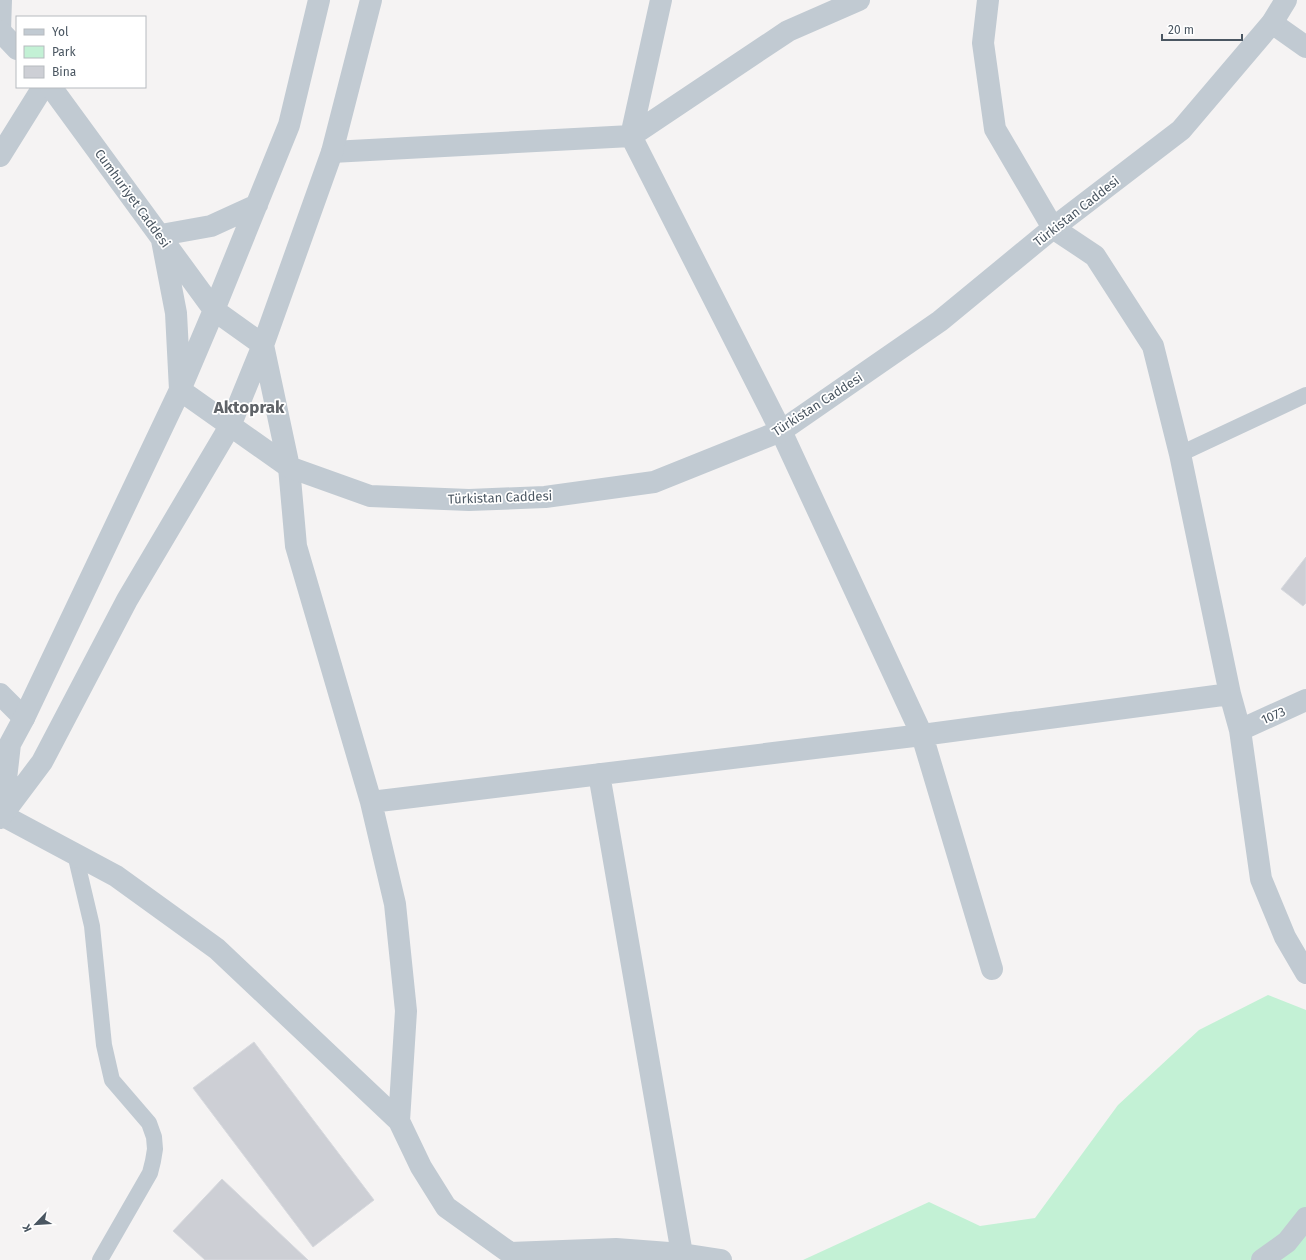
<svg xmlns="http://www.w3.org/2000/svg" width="1306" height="1260" viewBox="0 0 1306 1260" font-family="'Fira Sans',sans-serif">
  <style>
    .green { fill: #c3f1d5 }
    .building { fill: #cdcfd5; stroke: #d7d9de }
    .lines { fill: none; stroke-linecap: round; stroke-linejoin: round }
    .service { stroke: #c1cad2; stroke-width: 16 }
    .minor { stroke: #c1cad2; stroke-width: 22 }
    .tertiary { stroke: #c1cad2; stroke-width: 22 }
    .labels { text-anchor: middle; stroke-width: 3.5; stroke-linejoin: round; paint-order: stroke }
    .street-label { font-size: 13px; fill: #4a5661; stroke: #fff }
    .district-label { font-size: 17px; font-weight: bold; fill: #5f6368; stroke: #fff }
  </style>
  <rect width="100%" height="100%" fill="#f5f3f3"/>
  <path class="green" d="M1268,995L1306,1010V1260H803L929,1202L980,1226L1035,1218L1118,1105L1199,1030Z"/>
  <path class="building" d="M1306,557V603L1303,606L1281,589Z
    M254,1042L374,1200L313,1247L193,1088Z
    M222,1179L308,1260H205L173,1231Z"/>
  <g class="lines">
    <path class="service" d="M1180,454L1306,395
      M75,854L92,926L104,1045L112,1080L149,1123L154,1137L155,1149L153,1161L150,1173L100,1260"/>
    <path class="minor" d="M661,0L631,136L781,431L922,735L992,969
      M988,0L983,43L995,129L1053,228L1095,256L1153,346L1180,454L1230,694L1240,730L1261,879L1285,937L1306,973
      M1272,23L1306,47
      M0,31L1,0
      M332,152L631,136L788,31L859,0
      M0,156L43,87
      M289,467L296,546L371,802L395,904L406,1011L399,1121
      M0,694L24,718
      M1240,730L1306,700
      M371,802L922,735L1230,694
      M2,815L116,876L217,949L399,1121L421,1167L446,1207L510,1253L515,1260
      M510,1253L616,1249L682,1254L599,774
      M682,1254L721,1260
      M1262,1260L1287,1242L1306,1218"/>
    <path class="tertiary" d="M0,31L17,49
      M51,87L214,310L263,345L289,467
      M257,205L211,226L161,235L176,313L180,390L289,467L370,496L469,500L545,497L654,482L781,431L940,321L1053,228L1181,130L1272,23L1286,0
      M2,814L10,744L24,718L180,390L214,310L289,125L319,0
      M0,818L42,762L127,600L230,426L263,345L332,152L371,0"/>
  </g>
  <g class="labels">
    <g class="street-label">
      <text transform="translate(133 198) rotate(54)" y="5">Cumhuriyet Caddesi</text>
      <text transform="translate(1076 211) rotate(-38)" y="5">Türkistan Caddesi</text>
      <text transform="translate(817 404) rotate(-33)" y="5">Türkistan Caddesi</text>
      <text transform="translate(500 497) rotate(-2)" y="5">Türkistan Caddesi</text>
      <text transform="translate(1273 715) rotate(-24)" y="5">1073</text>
    </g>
    <g class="district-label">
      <text x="249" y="413">Aktoprak</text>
    </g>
  </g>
  <rect x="16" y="16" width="130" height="72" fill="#ffffff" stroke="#b7bbc0"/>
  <rect x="24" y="29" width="20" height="6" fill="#c1cad2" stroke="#b7bbc0"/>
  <text x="52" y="36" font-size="12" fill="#4a5661">Yol</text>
  <rect x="24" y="46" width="20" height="12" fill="#c3f1d5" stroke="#b7bbc0"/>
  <text x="52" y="56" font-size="12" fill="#4a5661">Park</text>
  <rect x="24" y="66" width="20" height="12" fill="#cdcfd5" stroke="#b7bbc0"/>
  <text x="52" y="76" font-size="12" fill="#4a5661">Bina</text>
  <g transform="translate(36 1224) rotate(245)" stroke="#ffffff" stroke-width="3" paint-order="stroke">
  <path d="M0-3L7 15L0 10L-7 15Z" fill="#4a5661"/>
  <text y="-6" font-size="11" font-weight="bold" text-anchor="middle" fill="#4a5661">K</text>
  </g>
  <path d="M1162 34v6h80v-6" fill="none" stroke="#4a5661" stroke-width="2"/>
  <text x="1168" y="34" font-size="12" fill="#4a5661" stroke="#ffffff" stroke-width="3" paint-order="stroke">20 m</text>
</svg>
